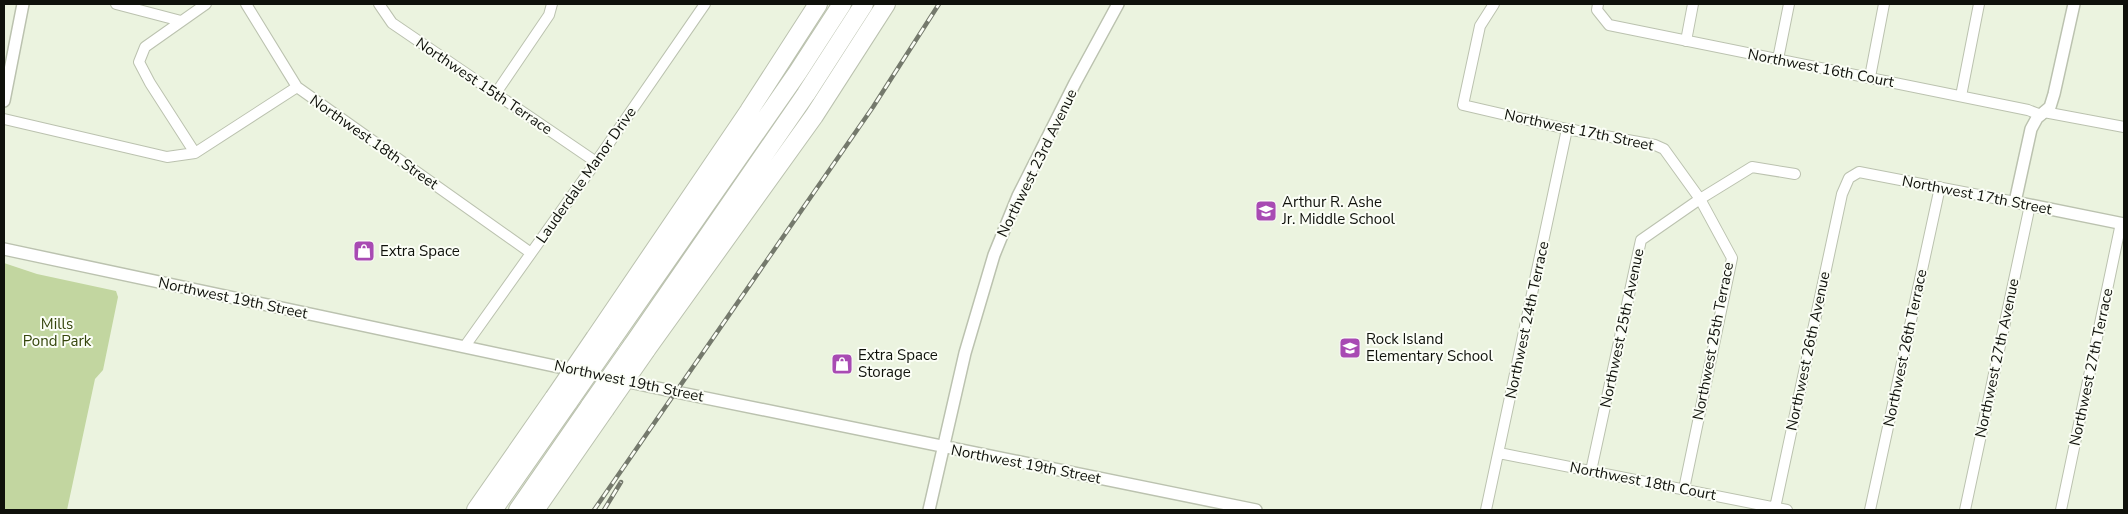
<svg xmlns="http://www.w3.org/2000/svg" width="2128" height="514" viewBox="0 0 2128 514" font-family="'Nunito Sans',sans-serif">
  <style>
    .green { fill: #c2d6a0 }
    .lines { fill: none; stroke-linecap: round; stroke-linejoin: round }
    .minor-casing { stroke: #bbc2af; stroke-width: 12 }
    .tertiary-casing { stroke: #bbc2af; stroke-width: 14 }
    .motorway-casing { stroke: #bbc2af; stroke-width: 20 }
    .minor { stroke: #fff; stroke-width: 10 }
    .tertiary { stroke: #fff; stroke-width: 11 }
    .motorway { stroke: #fff; stroke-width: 18 }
    .rail-casing { stroke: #74796c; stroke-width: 4.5 }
    .rail { stroke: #fbfef6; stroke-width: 2.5; stroke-dasharray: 8; stroke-linecap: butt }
    .motorway-bridge-casing { stroke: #bbc2af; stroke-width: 20; stroke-linecap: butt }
    .motorway-bridge { stroke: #fff; stroke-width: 18 }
    .labels { text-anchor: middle; stroke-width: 4; stroke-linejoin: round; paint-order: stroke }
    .street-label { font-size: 15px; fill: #0f110b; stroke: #fbfef6 }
    .poi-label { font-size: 15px; fill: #0f110b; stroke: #fbfef6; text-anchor: start }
    .park-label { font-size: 15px; fill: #34450b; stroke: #fbfef6 }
  </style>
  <rect width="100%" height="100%" fill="#ebf3df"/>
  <path class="green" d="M4,263L37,274L116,291L118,297L103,370L95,379L67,510H4Z"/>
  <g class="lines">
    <g class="minor-casing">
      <path id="minor" d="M116,4L181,21
        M246,4L297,87L531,253
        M379,4L392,23L596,162
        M1494,4L1480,26L1463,105L1567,129L1655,145L1664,149L1700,199L1732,258L1684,489
        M1598,4L1597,10L1609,25L2028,110L2041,115
        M1686,41L1693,4
        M1778,59L1789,4
        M1870,77L1884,4
        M496,93L549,15L552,4
        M1961,96L1979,4
        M2044,112L2124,127
        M4,119L167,157L195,153L297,87
        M195,153L150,83L139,62L145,47L206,4
        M465,346L596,162L705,4
        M1499,453L1787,510
        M1591,471L1641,240L1700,199L1752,167L1795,174
        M1775,508L1842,194L1849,178L1859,172L2015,202
        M1486,510L1567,129
        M1870,510L1940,187
        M1965,510L2030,205
        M2061,510L2121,223"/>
    </g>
    <g class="tertiary-casing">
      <path id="tertiary" d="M2074,4L2054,94L2050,107L2037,118L2031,129L2015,202L2124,224
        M4,101L23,4
        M4,249L681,393L1256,510
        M929,510L965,353L994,255L1018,196L1075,83L1118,4"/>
    </g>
    <g class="motorway-casing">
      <path id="motorway" d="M595,338L749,111L818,4
        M610,342L798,72L842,4
        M632,346L806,94L864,4
        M646,350L814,116L886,4
        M476,510L554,398
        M493,510L569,401
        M518,510L590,406
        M535,510L605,409"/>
    </g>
    <use href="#minor" class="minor"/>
    <use href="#tertiary" class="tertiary"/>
    <use href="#motorway" class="motorway"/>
    <g class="rail-casing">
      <path id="rail" d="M594,510L873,107L939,4
        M604,510L621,482"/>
    </g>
    <use href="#rail" class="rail"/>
    <g class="motorway-bridge-casing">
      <path id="motorway-bridge" d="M554,398L595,338
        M569,401L610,342
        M590,406L632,346
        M605,409L646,350"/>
    </g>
    <use href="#motorway-bridge" class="motorway-bridge"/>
  </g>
  <defs>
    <g id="school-square" transform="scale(1.125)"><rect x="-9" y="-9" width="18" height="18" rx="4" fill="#a84ab3" stroke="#fbfef6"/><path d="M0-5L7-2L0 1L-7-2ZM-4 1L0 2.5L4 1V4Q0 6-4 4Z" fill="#fff"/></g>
    <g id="shop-square" transform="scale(1.125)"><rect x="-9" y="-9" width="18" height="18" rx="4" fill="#a84ab3" stroke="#fbfef6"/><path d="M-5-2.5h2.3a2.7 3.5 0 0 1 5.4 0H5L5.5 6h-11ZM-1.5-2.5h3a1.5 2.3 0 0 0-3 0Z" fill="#fff"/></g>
  </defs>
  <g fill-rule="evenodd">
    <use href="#school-square" x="1266" y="211"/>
    <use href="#shop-square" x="364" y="251"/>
    <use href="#school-square" x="1350" y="348"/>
    <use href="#shop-square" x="842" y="364"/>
  </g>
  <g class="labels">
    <g class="street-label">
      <text transform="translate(1821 68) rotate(11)" y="5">Northwest 16th Court</text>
      <text transform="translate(484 86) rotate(34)" y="5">Northwest 15th Terrace</text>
      <text transform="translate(1579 130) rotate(12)" y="5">Northwest 17th Street</text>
      <text transform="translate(374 142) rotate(35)" y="5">Northwest 18th Street</text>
      <text transform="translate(1037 163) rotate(-64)" y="5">Northwest 23rd Avenue</text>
      <text transform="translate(586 175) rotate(-55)" y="5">Lauderdale Manor Drive</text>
      <text transform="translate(1977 195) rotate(11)" y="5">Northwest 17th Street</text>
      <text transform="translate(233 298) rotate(12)" y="5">Northwest 19th Street</text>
      <text transform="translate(1527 320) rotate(-78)" y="5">Northwest 24th Terrace</text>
      <text transform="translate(1622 328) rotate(-78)" y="5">Northwest 25th Avenue</text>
      <text transform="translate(1713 341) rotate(-79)" y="5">Northwest 25th Terrace</text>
      <text transform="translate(1905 348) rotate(-78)" y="5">Northwest 26th Terrace</text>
      <text transform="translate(1808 351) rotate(-78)" y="5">Northwest 26th Avenue</text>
      <text transform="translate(1997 358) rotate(-78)" y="5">Northwest 27th Avenue</text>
      <text transform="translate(2091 367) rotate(-78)" y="5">Northwest 27th Terrace</text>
      <text transform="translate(629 381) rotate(12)" y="5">Northwest 19th Street</text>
      <text transform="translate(1026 464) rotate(11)" y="5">Northwest 19th Street</text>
      <text transform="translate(1643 481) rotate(11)" y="5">Northwest 18th Court</text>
    </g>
    <g class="poi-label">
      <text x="1282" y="207">Arthur R. Ashe<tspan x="1282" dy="17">Jr. Middle School</tspan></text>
      <text x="380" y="256">Extra Space</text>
      <text x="1366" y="344">Rock Island<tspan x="1366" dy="17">Elementary School</tspan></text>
      <text x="858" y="360">Extra Space<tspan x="858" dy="17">Storage</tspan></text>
    </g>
    <g class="park-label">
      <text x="57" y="329">Mills<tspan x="57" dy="17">Pond Park</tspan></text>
    </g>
  </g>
  <rect width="2128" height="514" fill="none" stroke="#0f110b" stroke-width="10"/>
</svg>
